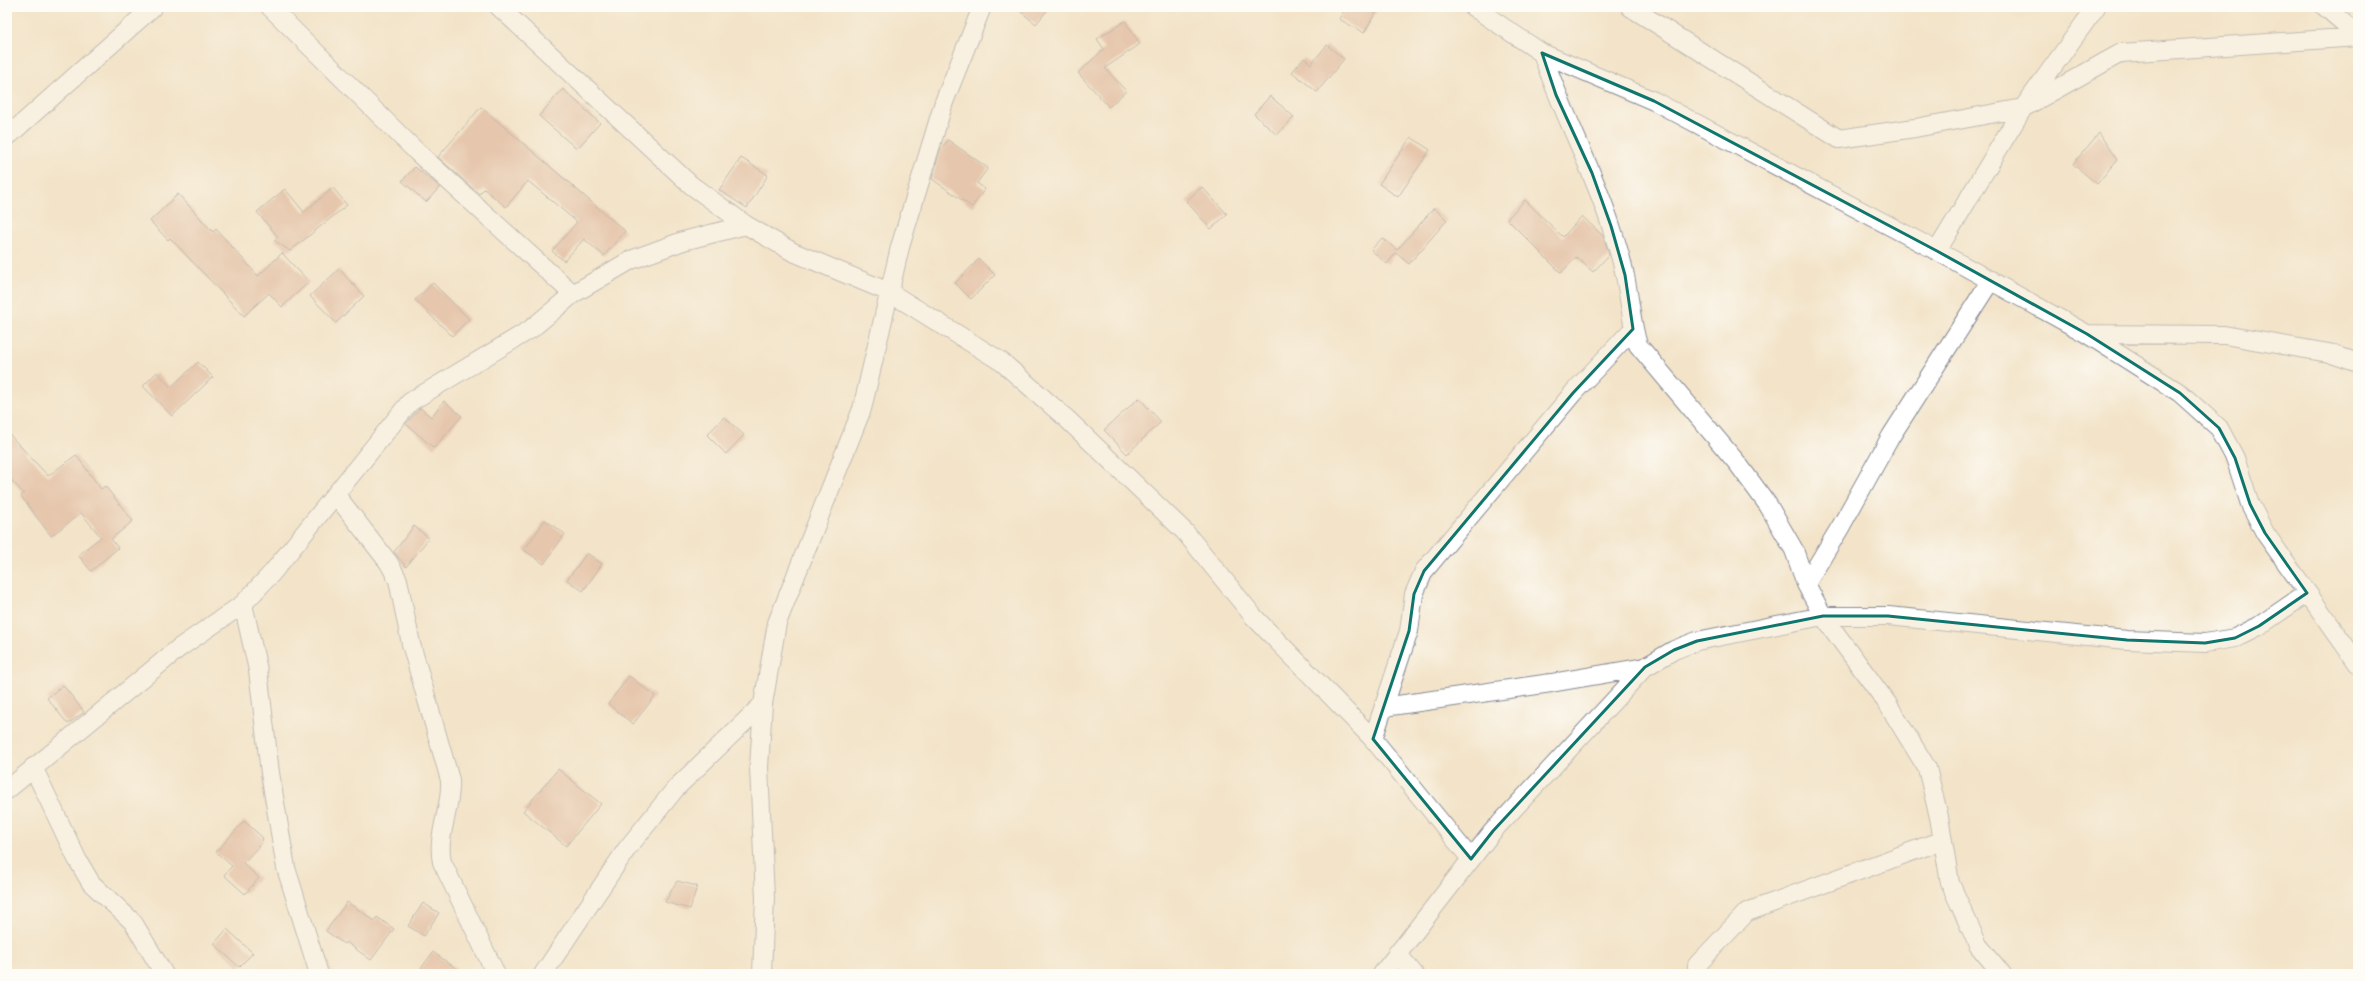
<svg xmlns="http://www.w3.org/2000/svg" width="2365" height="981" viewBox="0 0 2365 981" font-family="'Playpen Sans',sans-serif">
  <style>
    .building { fill: #d7a38a }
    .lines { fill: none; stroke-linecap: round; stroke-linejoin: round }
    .minor-casing { stroke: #878a94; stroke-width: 20 }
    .minor { stroke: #fff; stroke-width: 18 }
    .marked { fill: none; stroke: #0f766e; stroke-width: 3; stroke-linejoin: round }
  </style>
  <rect width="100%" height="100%" fill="#fdfcf7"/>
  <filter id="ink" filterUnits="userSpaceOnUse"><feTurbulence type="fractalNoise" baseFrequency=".025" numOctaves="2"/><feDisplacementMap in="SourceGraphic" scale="8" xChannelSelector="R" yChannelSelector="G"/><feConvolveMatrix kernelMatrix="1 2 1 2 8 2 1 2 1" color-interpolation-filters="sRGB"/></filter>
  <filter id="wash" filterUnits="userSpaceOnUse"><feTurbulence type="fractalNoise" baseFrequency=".012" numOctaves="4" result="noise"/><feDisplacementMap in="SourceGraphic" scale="16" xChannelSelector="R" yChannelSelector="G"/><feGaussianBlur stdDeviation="0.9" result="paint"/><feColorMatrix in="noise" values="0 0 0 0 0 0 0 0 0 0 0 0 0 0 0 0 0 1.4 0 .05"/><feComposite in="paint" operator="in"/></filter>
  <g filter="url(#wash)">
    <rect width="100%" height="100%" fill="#f3e4c9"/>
    <g id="blocks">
      <path class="building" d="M1015,7H1050L1036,24Z
        M1346,7H1379L1364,33L1339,19Z
        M1125,21L1140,44L1105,68L1126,91L1109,107L1078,73L1104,49L1097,39Z
        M1327,45L1344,59L1317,92L1292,72L1304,58L1311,64Z
        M563,89L600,123L577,149L539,116Z
        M1270,96L1294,117L1277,135L1254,114Z
        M481,107L625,231L604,256L584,239L564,261L552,251L577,222L528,181L506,207L484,189L479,194L438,157Z
        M2099,133L2117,160L2097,184L2073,164Z
        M1411,137L1430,150L1398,197L1379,184Z
        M948,140L988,168L977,183L985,189L972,207L932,179L940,150Z
        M741,158L768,175L747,208L719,190Z
        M415,167L440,187L426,202L402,181Z
        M1202,187L1227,214L1211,229L1186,201Z
        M333,188L347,205L290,251L274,240L278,237L257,212L285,189L304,212Z
        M178,194L213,232L216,229L258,276L282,253L309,282L282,307L269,293L244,316L170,238L168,240L150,221Z
        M1525,200L1563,237L1582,216L1603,236L1609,255L1593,272L1576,257L1561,273L1507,219Z
        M1434,208L1447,220L1409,264L1396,253L1387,264L1371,250L1382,238L1397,250Z
        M979,259L995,275L971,299L955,283Z
        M339,269L364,296L336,323L310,296Z
        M433,283L469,319L452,336L415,300Z
        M198,362L213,377L172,416L143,386L157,372L171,387Z
        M1139,398L1161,422L1127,454L1104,430Z
        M444,401L462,416L434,448L406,424L420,408L431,417Z
        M724,417L744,435L726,454L707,435Z
        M7,432L48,476L76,455L101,489L105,486L133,521L111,539L118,548L91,571L78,555L101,537L81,513L51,536L21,496L24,494L7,475Z
        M545,520L565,534L544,564L524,550Z
        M414,526L429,538L406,567L394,552Z
        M587,553L602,564L583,591L567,580Z
        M629,676L655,696L633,724L608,704Z
        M63,685L84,712L68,724L47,698Z
        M558,769L601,804L566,846L523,811Z
        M244,821L263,838L261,844L243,863L259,878L245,894L224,875L232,866L216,852Z
        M677,881L697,886L690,909L665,902Z
        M347,902L375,921L377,917L394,929L371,960L346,942L344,944L326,931Z
        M423,903L439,913L424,936L408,926Z
        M227,929L253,953L239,967L214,944Z
        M433,952L464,974H417Z"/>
    </g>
  </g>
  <g filter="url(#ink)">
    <use href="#blocks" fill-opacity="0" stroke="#878a94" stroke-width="1"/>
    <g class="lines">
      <g class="minor-casing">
        <path id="minor" d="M270,7L417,152L573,294
          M499,7L691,185L746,225L793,252L889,292L1002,362L1067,419L1185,532L1254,617L1373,739L1471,859
          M1473,7L1542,53L1654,101L1937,251L2087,334L2180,393L2219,428L2235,458L2250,504L2265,533L2358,664
          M1630,7L1839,139L1915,128L2023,108L2121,53L2358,37
          M2325,7L2358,35
          M1542,53C1562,112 1592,167 1611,226C1616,242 1622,259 1625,276C1630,299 1631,322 1638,345L1738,464L1768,505L1794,550L1806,584L1823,616L1887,703L1927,768L1939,817L1950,883L1978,945L2002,974
          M7,137L153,7
          M1937,251L2023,108L2096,7
          M2087,334L2224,335L2329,353L2358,363
          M336,495L389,563L398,580L411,644L450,780C452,808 436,835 442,862L496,974
          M1806,584L1841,526L1891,436L1991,280
          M243,604L258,670L270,773L286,868L319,974
          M1384,707L1551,683L1645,667
          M1373,739L1409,631L1414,594L1424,571L1573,393L1633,329
          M33,767L77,859L91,883L133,922L164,974
          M7,790L179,648L243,604L272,573L410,402L531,329L573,294L631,260L683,241L746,225
          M1397,953L1414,974
          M543,974L626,850L676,788L763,704
          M762,974L765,898L759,767L763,704L777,623L862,409L900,247L944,102L982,7
          M1382,974L1493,831L1645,667L1674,650L1697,641L1823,616H1888L2127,640L2205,643L2235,638L2259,626L2307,593
          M1697,974V965L1747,912L1943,840"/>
      </g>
      <use href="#minor" class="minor"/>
    </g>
  </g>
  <path d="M0 0H2365V981H0ZM1542,53L1654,101L1937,251L2087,334L2180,393L2219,428L2235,458L2250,504L2265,533L2307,593L2259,626L2235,638L2205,643L2127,640L1888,616H1823L1697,641L1674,650L1645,667L1493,831L1471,859L1373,739L1409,631L1414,594L1424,571L1573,393L1633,329L1625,275L1611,226L1592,173L1556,95Z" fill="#f3e4c9" fill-opacity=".55" fill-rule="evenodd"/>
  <path class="marked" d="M1542,53L1654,101L1937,251L2087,334L2180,393L2219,428L2235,458L2250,504L2265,533L2307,593L2259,626L2235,638L2205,643L2127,640L1888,616H1823L1697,641L1674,650L1645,667L1493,831L1471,859L1373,739L1409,631L1414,594L1424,571L1573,393L1633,329L1625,275L1611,226L1592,173L1556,95Z"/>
  <rect width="2365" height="981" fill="none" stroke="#fdfcf7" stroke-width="24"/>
</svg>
